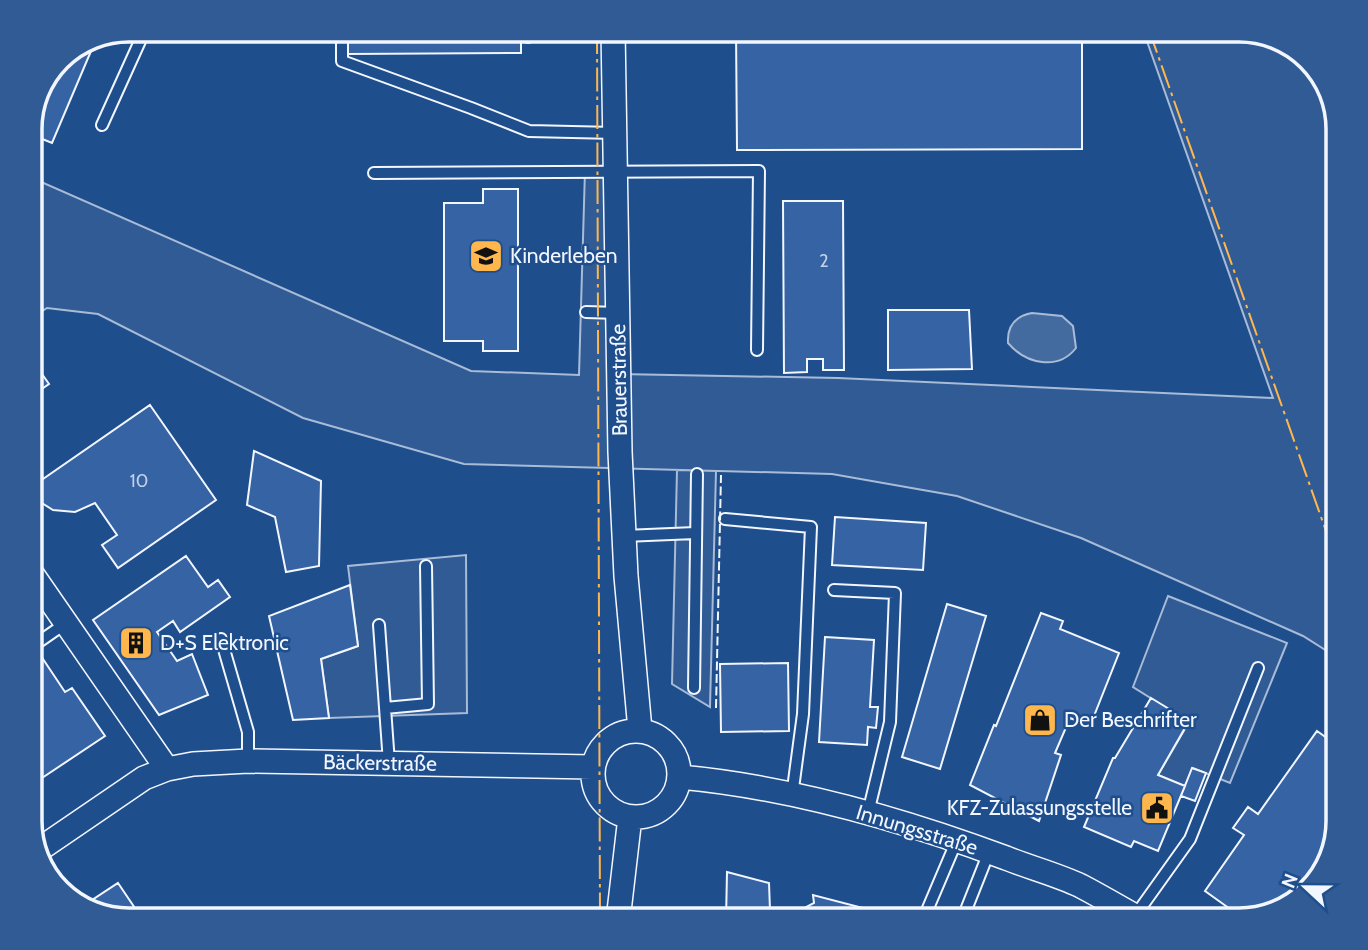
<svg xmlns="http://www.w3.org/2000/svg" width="1368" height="950" viewBox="0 0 1368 950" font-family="Cabin,sans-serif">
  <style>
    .built { fill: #305b95; stroke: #a8bbd7; stroke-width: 2 }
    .water { fill: #446ba0; stroke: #a8bbd7; stroke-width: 2 }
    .building { fill: #3563a3; stroke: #f2f6ff; stroke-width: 2 }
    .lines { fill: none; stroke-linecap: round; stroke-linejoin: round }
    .lane-casing { stroke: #f2f6ff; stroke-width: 14 }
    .street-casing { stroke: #f2f6ff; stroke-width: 26 }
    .lane { stroke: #1f4e8c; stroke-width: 10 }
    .street { stroke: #1f4e8c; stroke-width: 23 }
    .fence { stroke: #f2f6ff; stroke-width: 2; stroke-dasharray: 9 3.5; stroke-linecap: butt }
    .power { stroke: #ffb74d; stroke-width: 2; stroke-dasharray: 24 5 3.5 5; stroke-linecap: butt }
    .labels { text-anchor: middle; stroke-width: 5; stroke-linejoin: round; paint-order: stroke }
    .number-label { font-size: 18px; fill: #c3d1e8 }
    .poi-label { font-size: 21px; fill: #f2f6ff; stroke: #1f4e8c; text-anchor: start }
    .street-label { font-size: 21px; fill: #f2f6ff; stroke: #1f4e8c }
    .rim { fill: none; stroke: #f2f6ff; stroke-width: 3.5 }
  </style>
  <rect width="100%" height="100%" fill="#1f4e8c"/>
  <path class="built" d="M1143,30H1239L1295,47L1325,80L1338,128V658L1303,636L1081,538L957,496L832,474L464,464L303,418L98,314L47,308L30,319V177L471,371L579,375L585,170L615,171L619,374L838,378L1273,398Z
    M677,470L716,471L710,707L672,684Z
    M466,555L467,713L329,718L321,659L358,646L348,566Z
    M1168,596L1287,643L1230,783L1193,768L1185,786L1158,775L1189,722L1133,687Z"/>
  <path class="water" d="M1032,313L1062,316L1073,326L1076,348C1058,371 1026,364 1008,343C1007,326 1016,316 1032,313Z"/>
  <path class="building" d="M348,30H521V53L348,54Z
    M736,30H1082V149L737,150Z
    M94,44L52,143L30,134V123L59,58Z
    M483,189H518V351H483V341H444V203H483Z
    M783,201H843L844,370H823V359H807V372L784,373Z
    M888,310H969L972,369L888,370Z
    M30,357L49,384L30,397Z
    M150,405L216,500L118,568L102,545L117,535L95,503L75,512L53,510L34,498L30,493V488Z
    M254,451L321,481L319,566L286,572L275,517L247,505Z
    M835,517L926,523L923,570L832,565Z
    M186,556L208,587L218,580L230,597L180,632L173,621L157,632L177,661L192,654L208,695L159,715L93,620Z
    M350,585L358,646L321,659L329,718L293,720L269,616Z
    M947,604L986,616L940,769L902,757Z
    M1041,613L1063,621L1060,629L1119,653L1090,726L1070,718L1055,753L1061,755L1039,821L970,785L994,725L996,726Z
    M825,637L874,640L870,707H878L876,728L868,727L867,745L819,742Z
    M43,659L65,692L72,688L105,736L30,786V668Z
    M788,663L789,731L721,732L720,664Z
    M1151,698L1189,721L1158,775L1185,786L1158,851L1134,841L1131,847L1084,827L1113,758H1115Z
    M1317,731L1338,746V822L1321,877L1288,907L1244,919L1205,891L1244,835L1233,828L1248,807L1258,814Z
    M1192,768L1206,773L1195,801L1181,796Z
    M727,872L769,883L770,910L785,914L786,918L814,903L813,895L909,920H726Z
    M118,883L143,920H129L83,906Z"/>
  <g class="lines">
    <g class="lane-casing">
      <path id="lane" d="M342,30V61L471,108L529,131L615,133
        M528,30V37
        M102,125L145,30
        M374,173L759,171L757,350
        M586,312L618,313
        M725,519L811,527L803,714L792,796
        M624,536L695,533
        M834,590L895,593L890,722L868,813
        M379,625L389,763
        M221,639L248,732V761
        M30,648L66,623
        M694,688L697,474
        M385,708L428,704L426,566
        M1135,916L1190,839L1258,668
        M923,920L957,840
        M962,920L989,852"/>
    </g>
    <g class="street-casing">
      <path id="street" d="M613,30L620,452L626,576L640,730
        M30,571L167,769
        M593 774a43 43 0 1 1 86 0a43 43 0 1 1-86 0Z
        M680,777C789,787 904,820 1006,858C1031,868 1058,875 1081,886C1102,897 1122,909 1142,920
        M37,851L144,778L167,769L193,764L248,761L593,767
        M618,920L630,817"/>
    </g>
    <use href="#lane" class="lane"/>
    <use href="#street" class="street"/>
    <path class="fence" d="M716,708L721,475"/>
    <path class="power" d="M597,30L600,920
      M1149,30L1338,565"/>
  </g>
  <defs>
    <g id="school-square" transform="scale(1.75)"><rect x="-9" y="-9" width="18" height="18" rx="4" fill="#ffb74d" stroke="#1f4e8c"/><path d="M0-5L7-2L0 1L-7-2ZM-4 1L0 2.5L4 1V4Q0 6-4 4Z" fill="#111"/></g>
    <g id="building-square" transform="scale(1.75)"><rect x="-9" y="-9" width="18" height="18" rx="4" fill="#ffb74d" stroke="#1f4e8c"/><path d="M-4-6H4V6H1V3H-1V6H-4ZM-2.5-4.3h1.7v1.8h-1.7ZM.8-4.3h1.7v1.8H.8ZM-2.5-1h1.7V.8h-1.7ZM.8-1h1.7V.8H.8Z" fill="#111"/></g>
    <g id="shop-square" transform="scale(1.75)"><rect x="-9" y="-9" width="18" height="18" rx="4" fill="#ffb74d" stroke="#1f4e8c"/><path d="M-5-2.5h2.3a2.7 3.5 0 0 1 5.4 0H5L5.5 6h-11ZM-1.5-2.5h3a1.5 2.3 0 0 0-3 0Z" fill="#111"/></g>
    <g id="civic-square" transform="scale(1.75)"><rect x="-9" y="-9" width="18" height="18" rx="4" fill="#ffb74d" stroke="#1f4e8c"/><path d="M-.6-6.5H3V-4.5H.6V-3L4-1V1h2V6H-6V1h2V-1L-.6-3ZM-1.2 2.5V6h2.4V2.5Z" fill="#111"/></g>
  </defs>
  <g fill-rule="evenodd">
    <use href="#school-square" x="486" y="256"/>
    <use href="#building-square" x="136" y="643"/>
    <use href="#shop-square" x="1040" y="720"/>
    <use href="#civic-square" x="1157" y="808"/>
  </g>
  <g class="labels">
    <g class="number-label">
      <text x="824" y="267">2</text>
      <text x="139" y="487">10</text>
    </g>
    <g class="poi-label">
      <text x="510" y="263">Kinderleben</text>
      <text x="160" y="650">D+S Elektronic</text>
      <text x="1064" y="727">Der Beschrifter</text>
      <text x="1132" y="815" text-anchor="end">KFZ-Zulassungsstelle</text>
    </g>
    <g class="street-label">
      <text transform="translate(619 380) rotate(-91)" y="7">Brauerstraße</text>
      <text transform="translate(380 763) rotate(1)" y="7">Bäckerstraße</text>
      <text transform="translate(917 830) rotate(17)" y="7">Innungsstraße</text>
    </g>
  </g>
  <path d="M0 0H1368V950H0ZM129 42H1239A87 87 0 0 1 1326 129V821A87 87 0 0 1 1239 908H129A87 87 0 0 1 42 821V129A87 87 0 0 1 129 42Z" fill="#305b95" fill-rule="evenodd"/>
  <path class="rim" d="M129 42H1239A87 87 0 0 1 1326 129V821A87 87 0 0 1 1239 908H129A87 87 0 0 1 42 821V129A87 87 0 0 1 129 42Z"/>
  <g transform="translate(1305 887) rotate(292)" stroke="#1f4e8c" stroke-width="5" paint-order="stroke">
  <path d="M0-5L12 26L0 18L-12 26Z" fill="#f2f6ff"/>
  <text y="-10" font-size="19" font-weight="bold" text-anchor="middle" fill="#f2f6ff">N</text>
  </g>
</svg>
